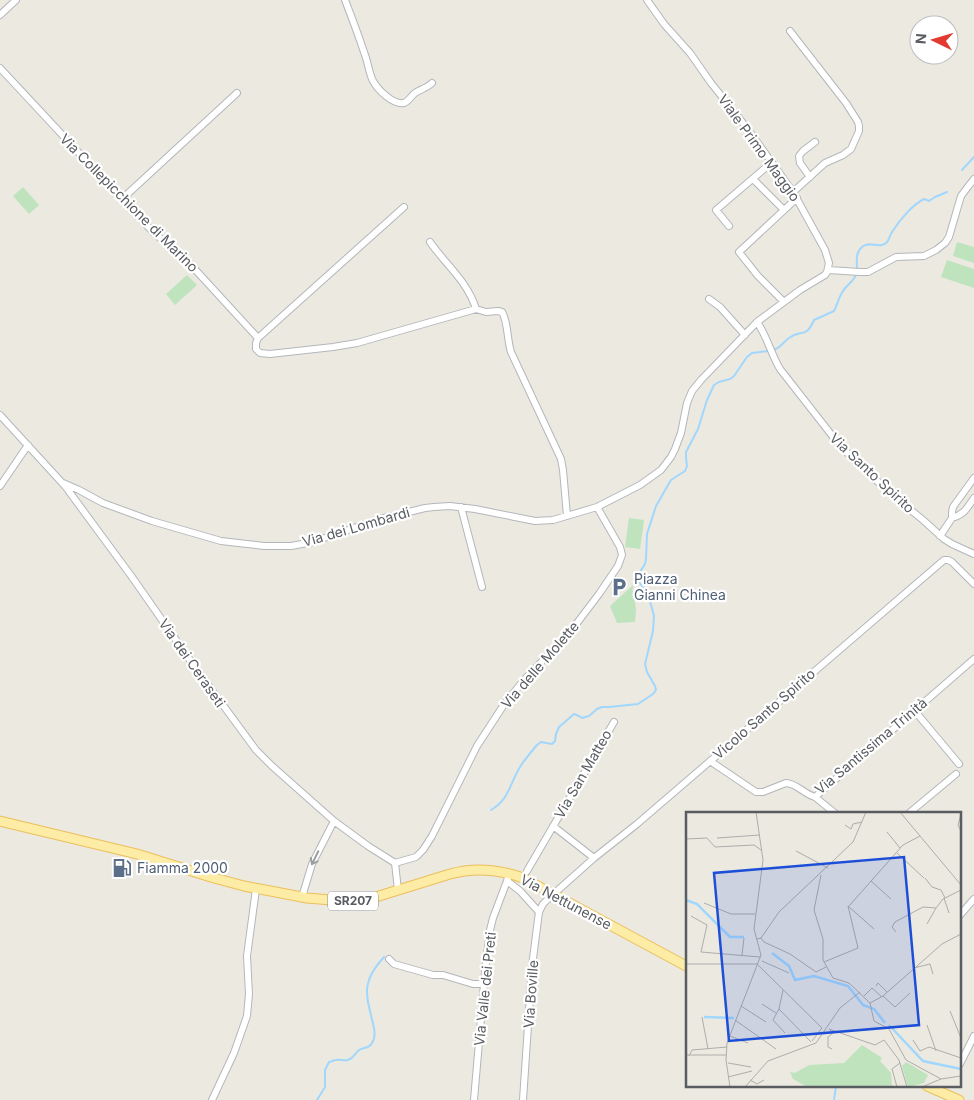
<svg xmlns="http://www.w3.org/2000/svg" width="974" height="1100" viewBox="0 0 974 1100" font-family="Inter,sans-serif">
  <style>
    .green { fill: #bee3bd }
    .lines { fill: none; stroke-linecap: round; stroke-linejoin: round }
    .stream { stroke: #a1d7fc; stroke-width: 2 }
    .minor-casing { stroke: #b3b7bb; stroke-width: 8 }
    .major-casing { stroke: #ecbf5a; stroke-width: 11 }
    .minor { stroke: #fff; stroke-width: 6 }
    .major { stroke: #fceca6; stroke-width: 9 }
    .oneway { stroke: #9b9ea0 }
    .labels { text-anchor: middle; stroke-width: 4.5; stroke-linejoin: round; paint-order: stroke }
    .shield { fill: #fff; stroke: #8b8e90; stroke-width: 1 }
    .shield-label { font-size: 12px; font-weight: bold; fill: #595d61 }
    .street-label { font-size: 14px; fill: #595d61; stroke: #fff }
    .service-label { font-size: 14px; fill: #4e5e75; stroke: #fff; text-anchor: start }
    .inset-river { fill: none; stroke: #a1d7fc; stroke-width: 2.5 }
    .inset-road { fill: none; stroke: #adadaa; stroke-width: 1 }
    .view { fill: #1d4ed8; fill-opacity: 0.15; stroke: #1d4ed8; stroke-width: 2.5 }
    .inset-edge { fill: none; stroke: #595d61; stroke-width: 2.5 }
  </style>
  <rect width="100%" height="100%" fill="#ece9e1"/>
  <path class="green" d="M23,187L39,205L29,214L13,196Z
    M957,242L974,247V263L953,256Z
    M947,260L974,269V288L941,277Z
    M187,275L197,285L175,305L166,294Z
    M629,518L644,520L640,549L625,547Z
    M633,585V588L632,590L635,593L634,596L636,610L635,622L617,623L610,606Z"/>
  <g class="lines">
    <path class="stream" d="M962,170L974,157
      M857,269C857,262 855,253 862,247C869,240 880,250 887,242C889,240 890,235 892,232C899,221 912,205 924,199L929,201L935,197L947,192
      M773,350C781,348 783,342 789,338C801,329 806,339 814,320L834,311C837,305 839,297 843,291C847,284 854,282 856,274
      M491,810C509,800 510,783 520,767C525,759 531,752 537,745L541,742L552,744L555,741L556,734L559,727L574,714L579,716L582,718L589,716L597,709L602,707H609L638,704L653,694L656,690L655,686L647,672L645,664L653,631L654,616L648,594L639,582L641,570L645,564L646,559L647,534L656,506L671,480L685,471L687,466L686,458V452L698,429L707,400L714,385L719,382L730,379L734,376L747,357L752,353L768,351
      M317,1100L325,1087V1070L329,1062C331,1062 334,1060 336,1060C340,1059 344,1061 348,1060C354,1058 355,1053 359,1050C364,1047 369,1049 372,1043C375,1039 375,1034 374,1028C367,996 359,984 384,957
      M834,1100L836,1086"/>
    <g class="minor-casing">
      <path id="minor" d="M345,0C352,18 359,37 365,55C368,63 369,73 373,81C378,90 393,105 404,103C409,101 411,96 415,93C421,89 427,88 432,83
        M0,15L16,0
        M790,31L846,103L858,122L859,126V131L851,149L843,155L825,163L793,192
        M0,68L122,199L154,233L191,265L258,338
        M810,177L800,163L799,156L803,151L815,142
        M753,179L784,210
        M122,199L237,93
        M404,207L258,338L256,343V349L260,353L270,354L333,347L357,343L476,309L486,312L498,311L502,312C508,321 507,340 511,352L561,459L563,470L567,516
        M729,226L716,210L771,163
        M430,242C446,265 468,282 476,309
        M828,270L860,272H868L896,257L924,256L936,250L945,243L949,237L961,196L967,188L974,179
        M709,299L720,307L745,335
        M784,302L758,276L739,252L797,198
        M757,322C767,336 771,354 780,369L841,447L891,494L923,520L944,539L952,544L974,554
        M0,415L65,486L132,577L192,663L256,750L272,766L334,821L368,846L395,863L398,890
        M63,483L79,490L103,503L152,521L221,541L264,546H291L313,542L380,519L425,508L434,507L450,506L475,509L535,521L553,520L597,507L640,485L661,470L671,457L675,449L681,433L687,403L692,391L701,380L757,322L800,290L825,275L827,272L829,263L825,250L793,192L747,128L711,83L690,53L664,24L647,0
        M0,486L28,445
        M461,507L482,587
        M952,518V512L953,507L974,478
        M940,536L952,518C965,514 967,508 974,498
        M914,710L959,764
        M710,761L756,792H763L786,783C796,783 804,794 815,797L974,659
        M815,797L836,814
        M908,814L956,774
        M553,826L594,858
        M395,863L416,857L423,850L432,836L477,746L503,706L524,680L571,631L599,594L618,566L622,555L620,547L597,507
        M527,871L614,722
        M508,877L507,881L520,891L539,912
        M302,897L312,864L334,821
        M960,915L974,899
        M389,959L394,964L433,975H443L473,984H483
        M960,1064L974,1036
        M212,1100L234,1053L247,1016L249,994L247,956L256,889
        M474,1100L485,972L490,930L493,918L507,881
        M523,1100L532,966L539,912L543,904L548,899L594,858L637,824L944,560H948L952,562L974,584"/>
    </g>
    <g class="major-casing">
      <path id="major" d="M0,821L137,854L214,878L244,886L307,898L344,901L366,900L450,874C475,867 498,869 523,878L688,967
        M927,1086L959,1100"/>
    </g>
    <use href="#minor" class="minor"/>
    <use href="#major" class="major"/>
  </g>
  <defs><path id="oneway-shaft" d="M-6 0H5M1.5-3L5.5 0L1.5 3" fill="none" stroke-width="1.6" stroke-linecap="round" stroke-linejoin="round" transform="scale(1.25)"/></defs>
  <use class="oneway" href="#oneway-shaft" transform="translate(315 858) rotate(116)"/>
  <defs>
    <g id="parking-bare" transform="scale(1.5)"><path d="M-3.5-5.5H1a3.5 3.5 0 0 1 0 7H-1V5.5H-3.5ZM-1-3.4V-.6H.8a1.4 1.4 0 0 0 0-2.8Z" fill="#5c6f8a" stroke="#fff" stroke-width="2.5" paint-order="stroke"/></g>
    <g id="fuel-bare" transform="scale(1.5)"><path d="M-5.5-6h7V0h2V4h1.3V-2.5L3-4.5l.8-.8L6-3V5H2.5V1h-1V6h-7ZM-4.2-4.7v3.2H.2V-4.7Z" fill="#5c6f8a" stroke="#fff" stroke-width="2.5" paint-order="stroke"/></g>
  </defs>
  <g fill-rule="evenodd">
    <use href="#parking-bare" x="619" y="587"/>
    <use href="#fuel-bare" x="122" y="868"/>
  </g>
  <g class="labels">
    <rect class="shield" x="328" y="891.5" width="50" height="19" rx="4"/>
    <g class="shield-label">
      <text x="353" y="905">SR207</text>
    </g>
    <g class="street-label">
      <text transform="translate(759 148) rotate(54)" y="5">Viale Primo Maggio</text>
      <text transform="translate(129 203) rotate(45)" y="5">Via Collepicchione di Marino</text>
      <text transform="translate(872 473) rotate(43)" y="5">Via Santo Spirito</text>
      <text transform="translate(356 527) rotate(-16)" y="5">Via dei Lombardi</text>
      <text transform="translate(192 663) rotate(55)" y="5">Via dei Ceraseti</text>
      <text transform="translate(540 665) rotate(-49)" y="5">Via delle Molette</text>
      <text transform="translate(764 714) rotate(-41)" y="5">Vicolo Santo Spirito</text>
      <text transform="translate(871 746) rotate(-40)" y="5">Via Santissima Trinità</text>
      <text transform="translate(583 774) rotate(-60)" y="5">Via San Matteo</text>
      <text transform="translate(566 902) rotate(28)" y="5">Via Nettunense</text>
      <text transform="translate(485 989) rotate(-84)" y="5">Via Valle dei Preti</text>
      <text transform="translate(531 994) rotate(-86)" y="5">Via Boville</text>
    </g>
    <g class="service-label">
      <text x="634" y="584">Piazza<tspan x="634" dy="16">Gianni Chinea</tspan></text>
      <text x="137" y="873">Fiamma 2000</text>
    </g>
  </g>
  <g transform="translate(686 812)">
    <rect width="275" height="275" fill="#ece9e1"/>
    <path d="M176,233L196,246L194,249L205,261L206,275H121L107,267L104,260L109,261L123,253L158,251ZM220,250L242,263L238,271L222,275L216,254Z" fill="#bee3bd"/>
    <path class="inset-river" d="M0,88L11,92L44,125H58M86,141L103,154L109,168L128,164L162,174L177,193L188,197L199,211M18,205L48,206M203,213L237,249L275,257"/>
    <path class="inset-road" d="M214,0L275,73M275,2L272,13L275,19M159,13L165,17L167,12L176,10M201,20L214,36M31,26L74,23M0,27L21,26L29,35L68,33L75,38M110,39L142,56M211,41L238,66M135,63L128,98L137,127V148L147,166L163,171L184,191M239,66L246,75L255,78L259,86M185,69L205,87M258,86L263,101M18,91L45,102H69M163,94L217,33L234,24M5,104L21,113L15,140L74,145M241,112L250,96M210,120L206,115L209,110L237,95L250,96L257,87L275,78M75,126L78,130L104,142L130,160L140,155M71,127L75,126L93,100L167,30L180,0M56,143L58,126M76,149L103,161M138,150L172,136L162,94L188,117M0,152H71L136,216L126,229M228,156L244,152L247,162M190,174L192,171L201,180M97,178L93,197L125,230M178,184L186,176L196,185M197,184L209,195L224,181M184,191L197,184L256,132L275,122M184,191L188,209L203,217L220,248L255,267M76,192L90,201M55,194L80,210M93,197L87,208L99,221M264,199L275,226M16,205L22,237M49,208L90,237M241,213L250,239M143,217L189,233L198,228L213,248L221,275M144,218L147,221L142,225V235L146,237M44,224L62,231M227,228L234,239L243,235L275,246M0,243H40M3,244L6,238L41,235M42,251L65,255M42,265L66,259M64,268L71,272L78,268M44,275L40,248L41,231L75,143L68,117L77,48L70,0M59,275L82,249L130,231L154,196L174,180M211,275L206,257L214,251M236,275L255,267L275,264"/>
    <path class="view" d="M218,45L233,213L43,229L28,61Z"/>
    <rect width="275" height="275" class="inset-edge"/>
  </g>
  <g transform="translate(934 40) rotate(275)"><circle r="24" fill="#ffffff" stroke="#bdbec0"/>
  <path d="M0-4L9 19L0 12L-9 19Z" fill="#e23930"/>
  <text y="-8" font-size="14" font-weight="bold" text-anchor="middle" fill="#595d61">N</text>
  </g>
</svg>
